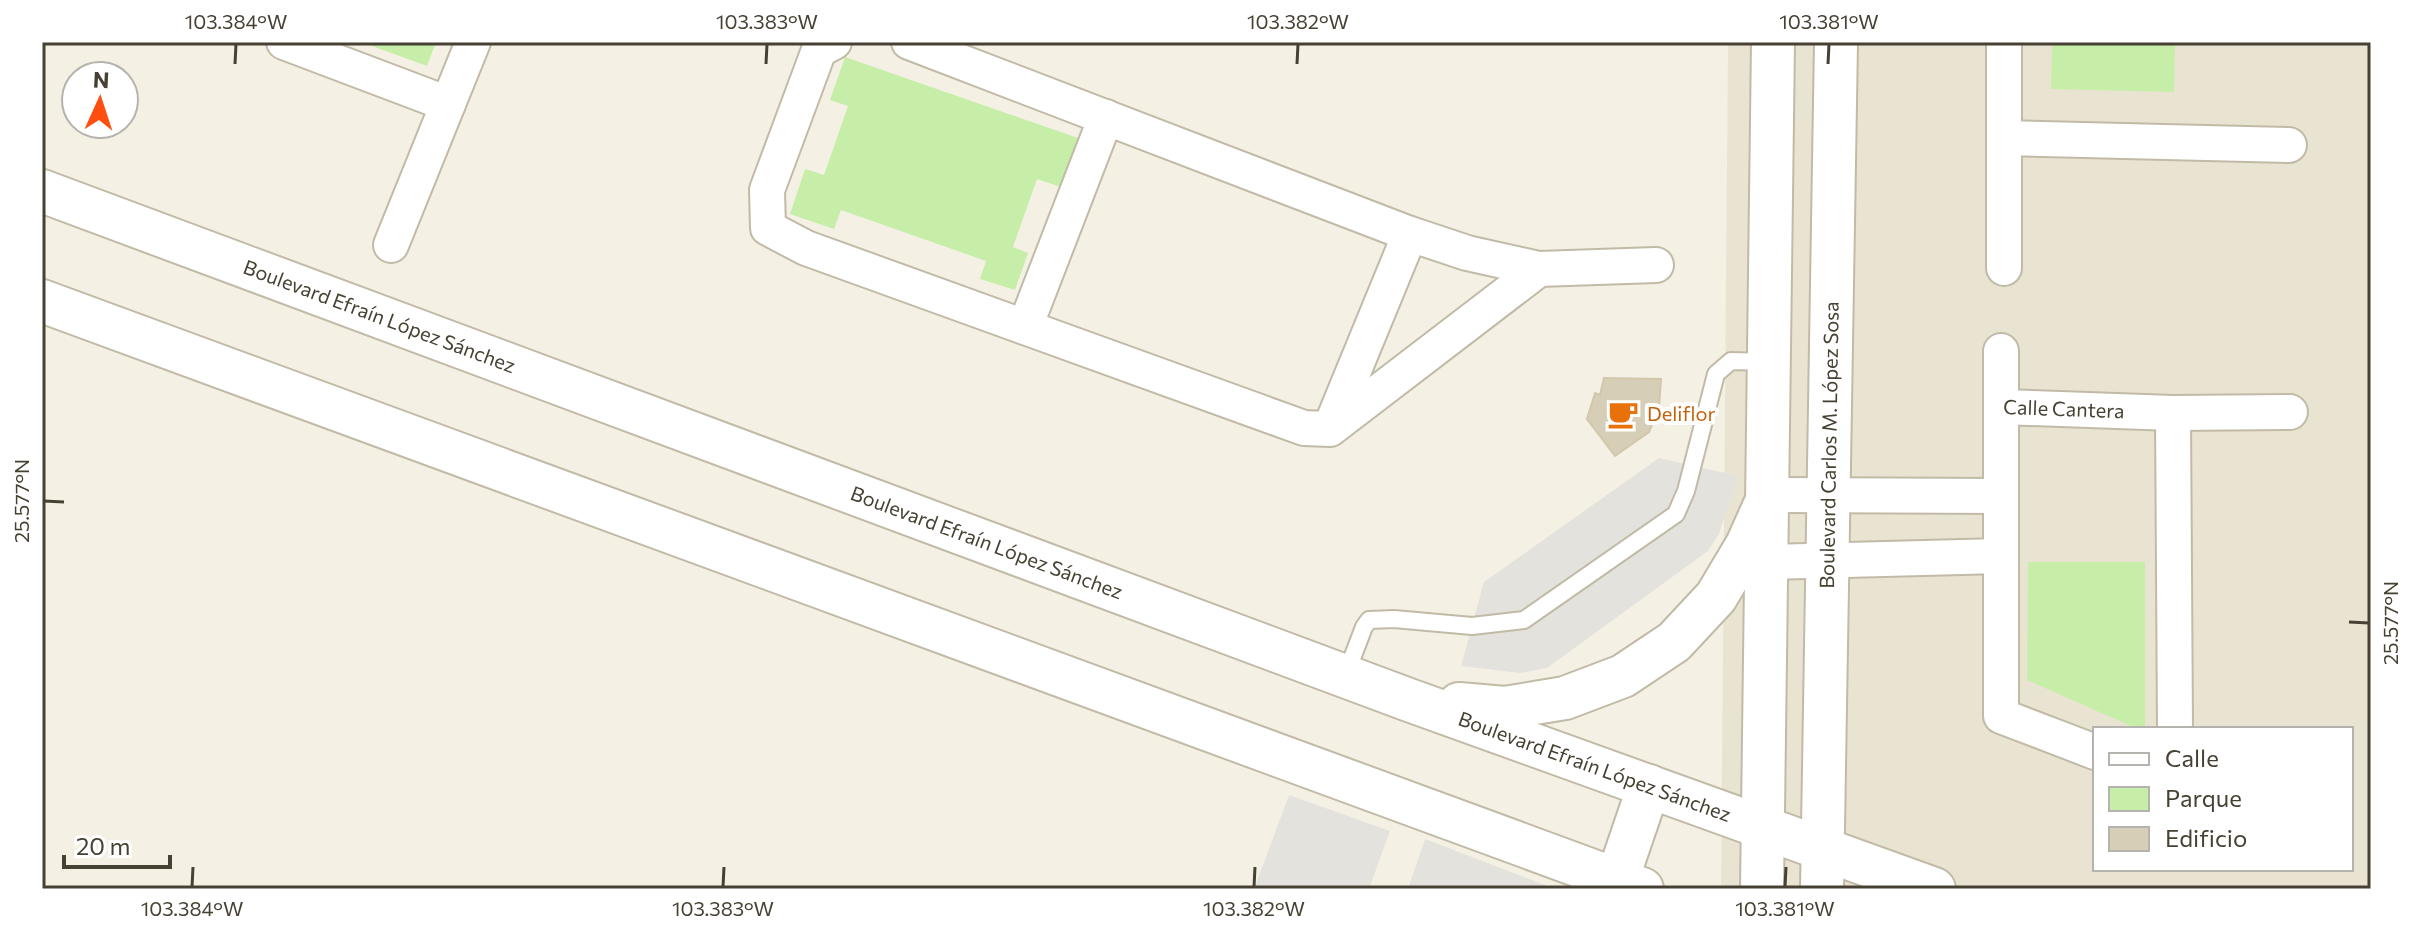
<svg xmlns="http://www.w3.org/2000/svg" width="2413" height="931" viewBox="0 0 2413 931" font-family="Commissioner,sans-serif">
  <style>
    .residential { fill: #e9e4d1; fill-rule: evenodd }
    .green { fill: #c6eea8 }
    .parking { fill: #e4e2dd }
    .building { fill: #d7ceb8; stroke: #d3c7aa; stroke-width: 2 }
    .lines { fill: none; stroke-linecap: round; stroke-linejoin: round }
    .service-casing { stroke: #c1baa6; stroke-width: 20 }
    .minor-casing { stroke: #c1baa6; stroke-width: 38 }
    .tertiary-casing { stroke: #c1baa6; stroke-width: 46 }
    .service { stroke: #fff; stroke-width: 16 }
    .minor { stroke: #fff; stroke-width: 34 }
    .tertiary { stroke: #fff; stroke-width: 42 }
    .ticks { fill: none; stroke: #474133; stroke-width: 3 }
    .labels { text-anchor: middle; stroke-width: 8; stroke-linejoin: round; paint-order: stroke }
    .street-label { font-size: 20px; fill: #474133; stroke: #fff }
    .food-label { font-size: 20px; fill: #c56008; stroke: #fff; text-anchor: start }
    .neatline { fill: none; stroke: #474133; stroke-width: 3 }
    .ticks-label { font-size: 20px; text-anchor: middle; fill: #474133 }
  </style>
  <rect width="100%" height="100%" fill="#f4f1e4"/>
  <path class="residential" d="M1728,42H2371V889H1721ZM2095,729H2351V869H2095Z"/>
  <path class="green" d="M361,42H436L427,66Z
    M2052,42H2175L2174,92L2051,89Z
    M845,57L1078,138L1061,187L1037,179L1013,247L1028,253L1015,290L980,279L986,261L841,210L834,229L790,214L805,169L824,175L848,106L830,100Z
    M2028,562H2145V729H2138L2027,680Z"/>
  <path class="parking" d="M1659,458L1738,476L1719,534L1708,551L1547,668L1520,673L1461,666L1484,582Z
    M1289,795L1390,831L1369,889H1254Z
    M1425,839L1555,889H1408Z"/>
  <path class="building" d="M1604,378L1661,379L1659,408L1649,432L1615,456L1587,419L1595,393L1600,395Z"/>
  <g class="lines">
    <g class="service-casing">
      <path id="service" d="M1346,674L1364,627L1369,620L1394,619L1472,626L1524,620L1676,514L1686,491L1716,374L1731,361L1770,362"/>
    </g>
    <g class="minor-casing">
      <g id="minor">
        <path d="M284,42L448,104"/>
        <path d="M834,42L819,50L767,190L768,228L806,248L1304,428L1330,429L1539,269"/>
        <path d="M909,42L1410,234L1467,253L1539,269L1656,265"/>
        <path d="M2004,138L2289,145"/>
        <path d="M391,245L473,42"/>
        <path d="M2004,268V42"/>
        <path d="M1025,327L1106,117"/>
        <path d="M2001,351V716L2095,752"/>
        <path id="s1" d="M2002,407L2173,413L2290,412"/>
        <path d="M2173,413L2175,729"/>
        <path d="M1331,426L1410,234"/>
        <path d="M1769,495L2001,496"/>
        <path d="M1768,562L2001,556"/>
      </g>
    </g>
    <g class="tertiary-casing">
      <g id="tertiary">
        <path id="s2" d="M42,191L1409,700L1934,889"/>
        <path d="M42,301L1642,889"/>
        <path d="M1459,704L1505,708L1565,698L1623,676L1674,642L1716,597L1747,545L1764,507"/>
        <path d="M1617,880L1649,786"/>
        <path d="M1762,889L1773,42"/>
        <path id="s3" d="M1822,889L1836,42"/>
      </g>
    </g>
    <use href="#service" class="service"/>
    <use href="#minor" class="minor"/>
    <use href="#tertiary" class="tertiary"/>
  </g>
  <path class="ticks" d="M235,64L236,44M766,64L767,44M1297,64L1298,44M1828,64L1829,44M44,501L64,502M2349,622L2369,623M192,887L193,867M723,887L724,867M1254,887L1255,867M1785,887L1786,867"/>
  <defs>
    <g id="cafe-bare" transform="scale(2.4)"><path d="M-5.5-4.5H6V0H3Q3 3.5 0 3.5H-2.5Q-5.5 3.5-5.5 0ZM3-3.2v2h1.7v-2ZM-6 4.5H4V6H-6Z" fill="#e8710a" stroke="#fff" stroke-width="2.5" paint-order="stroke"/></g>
  </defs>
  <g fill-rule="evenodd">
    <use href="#cafe-bare" x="1623" y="414"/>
  </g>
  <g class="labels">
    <g class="street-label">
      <text dy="7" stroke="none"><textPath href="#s2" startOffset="360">Boulevard Efraín López Sánchez</textPath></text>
      <text dy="7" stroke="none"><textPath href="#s1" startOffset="62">Calle Cantera</textPath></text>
      <text dy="7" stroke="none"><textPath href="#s3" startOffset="444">Boulevard Carlos M. López Sosa</textPath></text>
      <text dy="7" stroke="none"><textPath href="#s2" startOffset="1008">Boulevard Efraín López Sánchez</textPath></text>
      <text dy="7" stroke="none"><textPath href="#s2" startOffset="1656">Boulevard Efraín López Sánchez</textPath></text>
    </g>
    <g class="food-label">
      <text x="1647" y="421">Deliflor</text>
    </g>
  </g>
  <rect width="2413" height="931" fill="none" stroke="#ffffff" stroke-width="88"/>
  <rect x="2093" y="727" width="260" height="144" fill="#ffffff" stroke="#b5b3ad" stroke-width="2"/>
  <rect x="2109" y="753" width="40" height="12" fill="#ffffff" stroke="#b5b3ad" stroke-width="2"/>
  <text x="2165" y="767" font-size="24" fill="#474133">Calle</text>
  <rect x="2109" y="787" width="40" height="24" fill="#c6eea8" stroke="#b5b3ad" stroke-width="2"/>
  <text x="2165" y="807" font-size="24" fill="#474133">Parque</text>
  <rect x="2109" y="827" width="40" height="24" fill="#d7ceb8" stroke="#b5b3ad" stroke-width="2"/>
  <text x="2165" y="847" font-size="24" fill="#474133">Edificio</text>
  <g transform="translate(100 100) rotate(3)"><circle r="38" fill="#ffffff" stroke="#b5b3ad" stroke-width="2"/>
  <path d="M0-6L14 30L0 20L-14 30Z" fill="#ff4e10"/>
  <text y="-12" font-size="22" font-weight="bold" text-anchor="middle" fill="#474133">N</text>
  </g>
  <path d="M64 855v12h106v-12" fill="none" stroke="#474133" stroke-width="4"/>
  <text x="76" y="855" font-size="24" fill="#474133" stroke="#ffffff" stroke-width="6" paint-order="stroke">20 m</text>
  <rect x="44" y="44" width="2325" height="843" class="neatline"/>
  <g class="ticks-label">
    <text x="236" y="29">103.384°W</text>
    <text x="767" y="29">103.383°W</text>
    <text x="1298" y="29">103.382°W</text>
    <text x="1829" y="29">103.381°W</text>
    <text transform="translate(22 501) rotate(-90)" y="7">25.577°N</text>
    <text transform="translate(2391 623) rotate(-90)" y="7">25.577°N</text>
    <text x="192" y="916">103.384°W</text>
    <text x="723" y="916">103.383°W</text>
    <text x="1254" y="916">103.382°W</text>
    <text x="1785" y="916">103.381°W</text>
  </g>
</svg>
